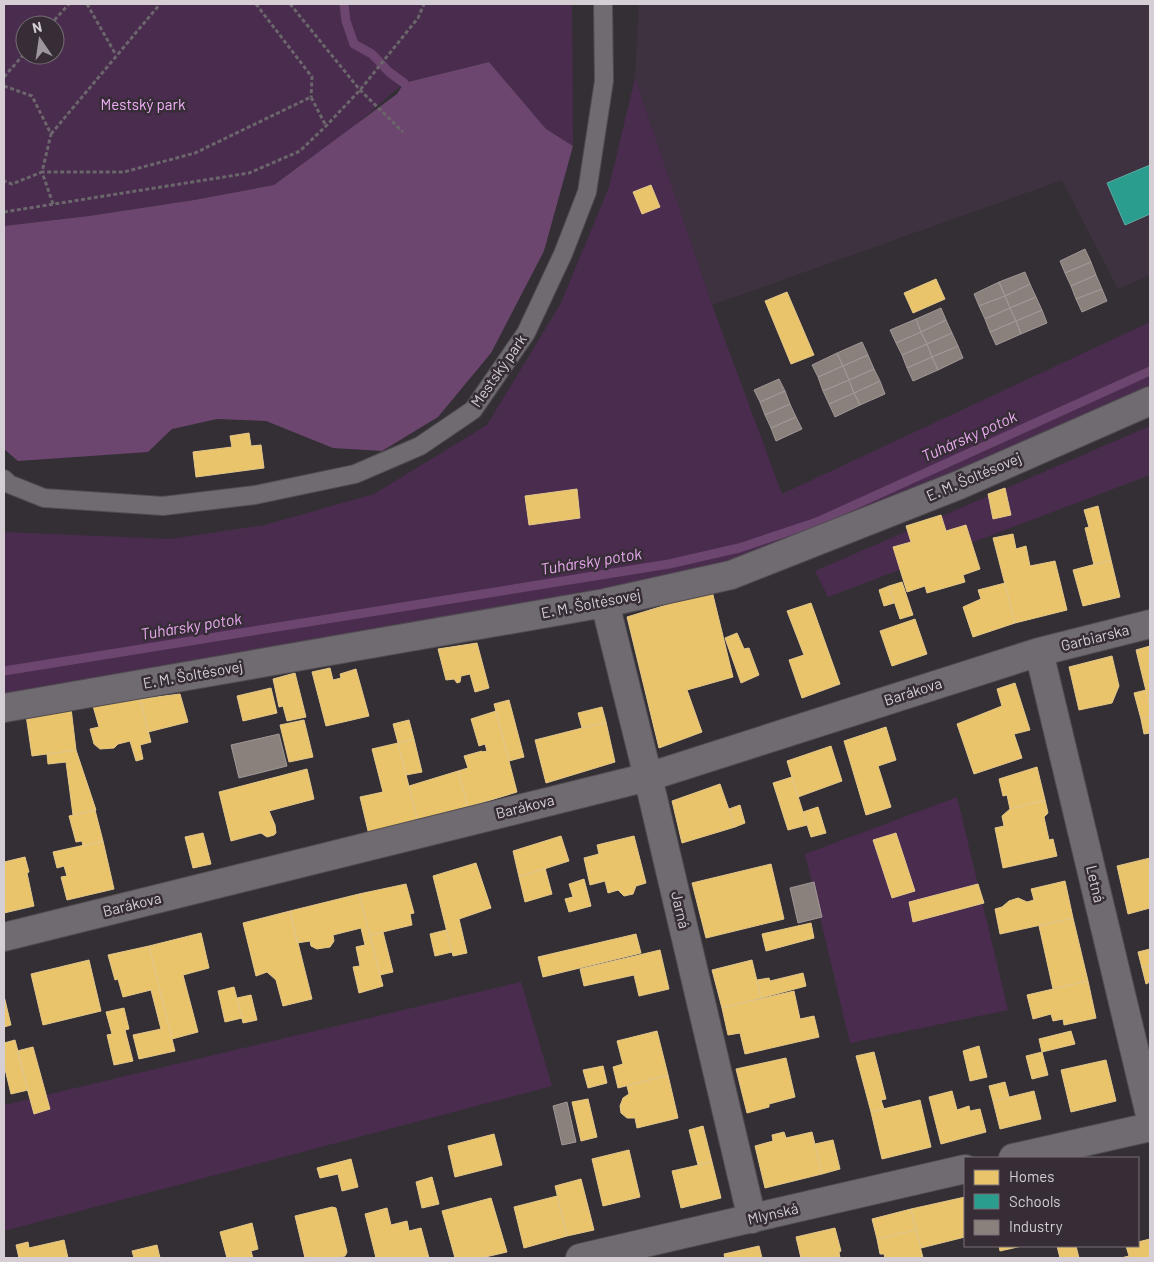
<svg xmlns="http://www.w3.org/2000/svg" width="1154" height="1262" viewBox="0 0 1154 1262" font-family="Barlow,sans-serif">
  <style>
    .built { fill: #3f3240 }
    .green { fill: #4a2c4e; fill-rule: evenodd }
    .water { fill: #6c466f }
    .homes { fill: #e9c46a; stroke: #e3c78a }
    .schools { fill: #2a9d8f; stroke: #5daca4 }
    .industry { fill: #8a817c; stroke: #a09897 }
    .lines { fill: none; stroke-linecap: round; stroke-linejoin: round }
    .stream { stroke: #6c466f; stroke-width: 9 }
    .service-casing { stroke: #504d51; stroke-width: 20 }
    .minor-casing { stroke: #504d51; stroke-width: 30 }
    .path { stroke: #6b666b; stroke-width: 3; stroke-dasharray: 4 2.5; stroke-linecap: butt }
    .service { stroke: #706a71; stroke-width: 18 }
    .minor { stroke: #706a71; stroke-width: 28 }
    .labels { text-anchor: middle; stroke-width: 5; stroke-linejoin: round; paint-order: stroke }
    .park-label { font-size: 15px; fill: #f3b2f8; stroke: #362d37 }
    .street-label { font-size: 15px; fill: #d5cfd5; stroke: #362d37 }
    .water-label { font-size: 16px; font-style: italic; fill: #ebabf0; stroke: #362d37 }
  </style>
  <rect width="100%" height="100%" fill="#342f35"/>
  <path class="built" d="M639,4H1150V275L1118,289L1062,180L712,305L635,78Z"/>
  <path class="green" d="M4,4H572L573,146L546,129L489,62L404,83L352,128L274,185L194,200L89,216L4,226ZM25,25H55V55H25Z
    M635,78L712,305L782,494L1150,322V396L745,571L4,699V532L170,539L265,525L374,494L487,425L561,303L609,187Z
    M1150,426V475L828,597L815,571Z
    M957,797L1008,1010L850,1043L805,854Z
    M521,982L552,1086L4,1231V1105Z"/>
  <path class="water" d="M489,62L546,129L573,146L544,251L491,353L438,417L382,451L333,448L266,421L217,419L172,429L148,452L18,461L4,449V226L89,216L194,200L274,185L397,94L404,83Z"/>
  <path class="homes" d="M651,185L660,207L642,214L633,192Z
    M936,279L945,299L913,313L904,293Z
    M787,292L814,355L791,364L765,301Z
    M249,433L251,446L261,445L264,468L196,477L193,452L232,447L230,436Z
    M1005,488L1011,515L993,519L988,494Z
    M577,489L580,518L529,525L525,496Z
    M1098,506L1111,560L1094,565L1085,528L1089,527L1084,510Z
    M941,515L946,531L966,525L980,569L963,575L965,582L927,593L925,586L907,592L893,547L911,542L906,526Z
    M1013,534L1016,549L1026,546L1030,566L1055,561L1067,610L1015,623L993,538Z
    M1111,560L1120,597L1083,606L1073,570Z
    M902,582L913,615L900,619L889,586Z
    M1005,583L1015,623L973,637L963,607L981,599L978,590Z
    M889,586L894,603L884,606L879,590Z
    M712,591L733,677L687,690L702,732L659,748L627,617Z
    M811,603L840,684L802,698L789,660L804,655L787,611Z
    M915,619L927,654L892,666L880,631Z
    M737,633L744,649L749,648L759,675L741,683L725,638Z
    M477,643L489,688L475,692L470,674L461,676L460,682L457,683L454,679L446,680L438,649Z
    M1150,646V707L1136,650Z
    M1112,656L1119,686L1112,703L1079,710L1069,667Z
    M330,668L333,680L341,678L340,674L356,669L369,716L326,726L312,672Z
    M295,673L306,717L287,721L283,706L279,707L273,679Z
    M1015,683L1030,730L1014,734L1022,758L974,774L957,724L1002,706L997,689Z
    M271,688L277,713L243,721L237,696Z
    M1146,690L1150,707V717L1141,719L1134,693Z
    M180,694L188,722L148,732L140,699Z
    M140,699L151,742L140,745L143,759L136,761L130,741L118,744L114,748L100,749L94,744L90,729L99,727L93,706Z
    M509,700L524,757L509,761L494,704Z
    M602,707L606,722L582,728L578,713Z
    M71,708L76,750L32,756L26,715Z
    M496,711L517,792L468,807L458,771L468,768L464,756L482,751V752L487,751L485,744L479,746L471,719Z
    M1150,717V733L1144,734L1141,719Z
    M304,720L313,757L289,762L280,725Z
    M409,720L414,739L398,743L393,724Z
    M606,722L615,762L546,783L535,740Z
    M886,727L896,760L878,766L891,807L866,815L844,741Z
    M414,739L422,772L406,775L398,743Z
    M398,743L418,822L369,835L360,797L383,792L372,749Z
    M831,746L842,781L798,797L787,761Z
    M76,750L96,810L73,815L66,762L48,764L47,754Z
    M1037,767L1045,800L1010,809L1007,795L1003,796L999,779Z
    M307,769L314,799L269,811L275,825L276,833L274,835L267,837L261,833L231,841L219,792Z
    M458,771L468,807L418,822L409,786Z
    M792,777L807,825L788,830L773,783Z
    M720,784L735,827L682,843L672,801Z
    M1045,800L1048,813L1044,817L1049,840L1053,839L1057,856L1003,868L995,828L1004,826L1002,816L1010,809Z
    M740,805L745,823L735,827L729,809Z
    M818,807L826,833L811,837L803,812Z
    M95,810L103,841L83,846L82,841L76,842L69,816Z
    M203,833L211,864L193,868L185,837Z
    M896,833L915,891L892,898L873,840Z
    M561,836L569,861L519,877L513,851Z
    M634,836L646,883L636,886L633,894L624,896L618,890L608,893L605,881L590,885L584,858L599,854L597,845Z
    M103,841L114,889L67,900L61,877L67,876L64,866L57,868L53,852Z
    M25,857L29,872L27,873L34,906L4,913V862Z
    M1150,858V908L1128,914L1117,866Z
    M476,863L491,908L459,919L467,953L453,956L433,876Z
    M771,864L784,919L706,938L692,883Z
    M545,868L552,894L525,902L519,877Z
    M584,879L591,906L569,912L565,899L573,897L569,884Z
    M1065,881L1073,918L1000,934L995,909L1002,907L1009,901L1018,898L1027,902L1034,900L1031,889Z
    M406,884L414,913L410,914L412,925L370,935L359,894Z
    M978,884L984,903L913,922L909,902Z
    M359,894L383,986L359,993L353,967L360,966L356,947L365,945L361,928L333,935L334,941L330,947L317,949L311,946L310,941L297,943L290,911Z
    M290,911L312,999L283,1006L276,980L267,972L256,976L243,923Z
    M1073,918L1088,981L1053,989L1039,926Z
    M811,923L814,938L766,951L762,934Z
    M446,930L452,952L435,956L430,934Z
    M383,932L393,972L380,975L370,935Z
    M201,933L209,968L183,975L198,1032L172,1039L149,946Z
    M636,934L641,953L543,977L538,957Z
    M149,946L175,1051L139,1059L133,1035L161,1029L151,990L123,997L118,979L115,980L108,955Z
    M1150,949V966L1142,968L1138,952Z
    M660,950L669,989L639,996L634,975L584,986L580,969Z
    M89,960L101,1011L43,1025L31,974Z
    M752,960L761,998L722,1008L712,970Z
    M1150,966V982L1146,984L1142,968Z
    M803,973L806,986L761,998L757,980L769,978L770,981Z
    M1088,981L1096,1018L1064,1025L1063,1019L1053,1021L1051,1014L1033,1019L1027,995Z
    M234,987L242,1018L225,1022L218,991Z
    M794,991L800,1019L814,1016L819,1037L745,1054L740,1033L728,1035L722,1008Z
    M251,995L257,1020L243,1023L237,998Z
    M4,996L11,1025L4,1027Z
    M124,1008L129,1029L125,1030L133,1061L114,1065L107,1035L112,1034L106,1012Z
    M657,1031L668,1075L618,1088L613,1067L623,1064L617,1041Z
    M1071,1031L1075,1044L1042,1052L1039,1039Z
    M15,1040L28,1090L11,1094L4,1065V1043Z
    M979,1046L987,1077L970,1081L963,1051Z
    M33,1047L50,1109L34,1114L17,1051Z
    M874,1052L886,1099L881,1100L884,1109L871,1112L856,1056Z
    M1042,1052L1048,1075L1032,1079L1026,1056Z
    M786,1058L795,1097L769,1104V1107L747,1113L736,1069Z
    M1106,1060L1116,1101L1071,1112L1061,1070Z
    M603,1066L607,1083L588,1088L583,1070Z
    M668,1075L678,1118L637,1128L635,1118H627L621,1113L620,1106L623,1098L629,1094L627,1086Z
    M1005,1082L1009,1097L993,1101L989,1086Z
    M952,1091L957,1110L969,1106L970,1111L980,1109L986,1132L941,1144L929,1097Z
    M1034,1091L1041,1119L1000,1129L993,1101Z
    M588,1099L597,1137L581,1141L572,1102Z
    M920,1100L931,1147L882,1159L871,1112Z
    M703,1126L712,1162L698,1165L689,1130Z
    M784,1132L786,1138L812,1132L822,1174L765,1188L755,1146L773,1141L772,1135Z
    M494,1134L502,1165L455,1177L448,1146Z
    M833,1140L840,1169L822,1174L815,1144Z
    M629,1150L640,1197L603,1206L592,1159Z
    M351,1159L358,1187L342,1191L338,1174L320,1178L317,1168Z
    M712,1162L721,1198L681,1208L672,1171Z
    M432,1177L439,1204L422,1208L416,1182Z
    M581,1179L594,1230L567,1236L555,1186Z
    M557,1196L567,1236L524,1248L514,1207Z
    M965,1197V1237L921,1248L911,1209Z
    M491,1198L507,1252L481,1258H455L442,1211Z
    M332,1207L336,1208L347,1252L345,1256L334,1258H305L295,1216Z
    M387,1208L391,1225L407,1221L409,1231L421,1228L429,1258H376L365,1214Z
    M911,1209L916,1230L877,1239L872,1219Z
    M252,1223L258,1249L251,1251L253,1258H227L220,1232Z
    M835,1228L841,1251L839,1252L840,1258H801L796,1237Z
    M916,1230L923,1258H885L884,1254H880L877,1239Z
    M1150,1239V1258H1121L1129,1256L1126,1246H1138V1242Z
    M64,1240L68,1258H19L16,1245L28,1242L29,1248Z
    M157,1245L160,1258H134L132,1251Z
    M759,1246L762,1258H725L724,1254Z
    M999,1246H1022L1000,1251Z
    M1057,1246H1076L1079,1258H1060Z"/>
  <path class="schools" d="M1150,165V214L1125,225L1107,183Z"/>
  <path class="industry" d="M1085,249L1091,262L1065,273L1060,261Z
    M1091,262L1096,275L1071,286L1065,273Z
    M1025,272L1030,284L1005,296L999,282Z
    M1096,275L1102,289L1076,299L1071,286Z
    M999,282L1005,296L979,306L974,294Z
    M1030,284L1036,297L1010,308L1005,296Z
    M1102,289L1107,301L1082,312L1076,299Z
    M1005,296L1010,308L985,319L979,306Z
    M1036,297L1042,310L1016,321L1010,308Z
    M941,308L946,320L921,332L916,319Z
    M1010,308L1016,321L990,332L985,319Z
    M1042,310L1047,323L1021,334L1016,321Z
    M916,319L921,332L896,343L890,330Z
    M946,320L952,333L927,344L921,332Z
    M1016,321L1021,334L996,345L990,332Z
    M921,332L927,344L902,355L896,343Z
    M952,333L958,346L932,357L927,344Z
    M862,342L868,355L843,366L837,353Z
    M927,344L932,357L907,368L902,355Z
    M958,346L963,358L938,370L932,357Z
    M837,353L843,366L818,377L812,365Z
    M868,355L874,369L849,380L843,366Z
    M932,357L938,370L913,381L907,368Z
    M843,366L849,380L823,391L818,377Z
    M874,369L880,381L854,393L849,380Z
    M779,379L785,391L760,402L754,390Z
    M849,380L854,393L829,404L823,391Z
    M880,381L885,394L860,405L854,393Z
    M785,391L790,404L765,415L760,402Z
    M854,393L860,405L835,417L829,404Z
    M790,404L796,417L771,428L765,415Z
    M796,417L802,429L776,441L771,428Z
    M279,734L287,766L239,778L231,745Z
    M814,882L822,917L798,923L790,888Z
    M567,1102L576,1142L562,1145L553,1106Z"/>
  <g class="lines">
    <path class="stream" d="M344,4L346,21L354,44L372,54L389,72L404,83
      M4,671L669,564L739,548L817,522L1150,371"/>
    <g class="service-casing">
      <path id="service" d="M4,479L9,484L44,498L163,506L255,495L355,474L420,446L473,410L526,333L563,254L587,192L604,81L603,4"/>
    </g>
    <g class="minor-casing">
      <path id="minor" d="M605,603L648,777L752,1219
        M1039,652L1150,1115
        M4,708L605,603L731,575L959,485L1150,401
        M4,937L648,777L1039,652L1150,624
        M1013,1158L1150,1127
        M580,1258L965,1169"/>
    </g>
    <path class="path" d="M87,4L116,55
      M256,4L312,77L311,97
      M290,4L360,90L403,132
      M50,25L69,4
      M4,77L25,53
      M4,86L32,96L51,134L42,172L12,184L4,181
      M51,134L160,4
      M53,204L42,172H124L195,153L311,97L326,126
      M4,212L249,173L300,151L326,126L360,90L418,18L424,4"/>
    <use href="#service" class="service"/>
    <use href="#minor" class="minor"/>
  </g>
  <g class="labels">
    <g class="park-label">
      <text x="143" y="110">Mestský park</text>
    </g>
    <g class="street-label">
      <text transform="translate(499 371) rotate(-55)" y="5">Mestský park</text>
      <text transform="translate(974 477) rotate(-23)" y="5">E. M. Šoltésovej</text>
      <text transform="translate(591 604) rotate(-11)" y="5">E. M. Šoltésovej</text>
      <text transform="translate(1095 638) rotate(-14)" y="5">Garbiarska</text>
      <text transform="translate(193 675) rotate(-10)" y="5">E. M. Šoltésovej</text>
      <text transform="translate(913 692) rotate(-18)" y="5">Barákova</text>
      <text transform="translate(525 807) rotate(-14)" y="5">Barákova</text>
      <text transform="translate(1095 884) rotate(77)" y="5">Letná</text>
      <text transform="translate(132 905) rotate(-14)" y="5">Barákova</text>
      <text transform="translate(680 910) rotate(77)" y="5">Jarná</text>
      <text transform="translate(773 1214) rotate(-13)" y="5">Mlynská</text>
    </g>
    <g class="water-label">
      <text transform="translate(969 436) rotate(-24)" y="6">Tuhársky potok</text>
      <text transform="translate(591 561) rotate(-9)" y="6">Tuhársky potok</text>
      <text transform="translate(191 626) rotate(-9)" y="6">Tuhársky potok</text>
    </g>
  </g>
  <rect width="1154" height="1262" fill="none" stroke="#d5cfd5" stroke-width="10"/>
  <rect x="964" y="1157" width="175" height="90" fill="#362d37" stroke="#766e76"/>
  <rect x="974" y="1170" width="25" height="15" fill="#e9c46a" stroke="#766e76"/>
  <text x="1009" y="1182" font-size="15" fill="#d5cfd5">Homes</text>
  <rect x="974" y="1194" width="25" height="15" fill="#2a9d8f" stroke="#766e76"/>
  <text x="1009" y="1207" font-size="15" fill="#d5cfd5">Schools</text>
  <rect x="974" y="1220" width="25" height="15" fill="#8a817c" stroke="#766e76"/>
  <text x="1009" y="1232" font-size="15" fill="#d5cfd5">Industry</text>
  <g transform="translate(40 40) rotate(347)"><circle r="24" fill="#362d37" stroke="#766e76"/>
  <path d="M0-4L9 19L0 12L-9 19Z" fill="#9d979d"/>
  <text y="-8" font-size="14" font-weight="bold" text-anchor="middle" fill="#d5cfd5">N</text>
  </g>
</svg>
